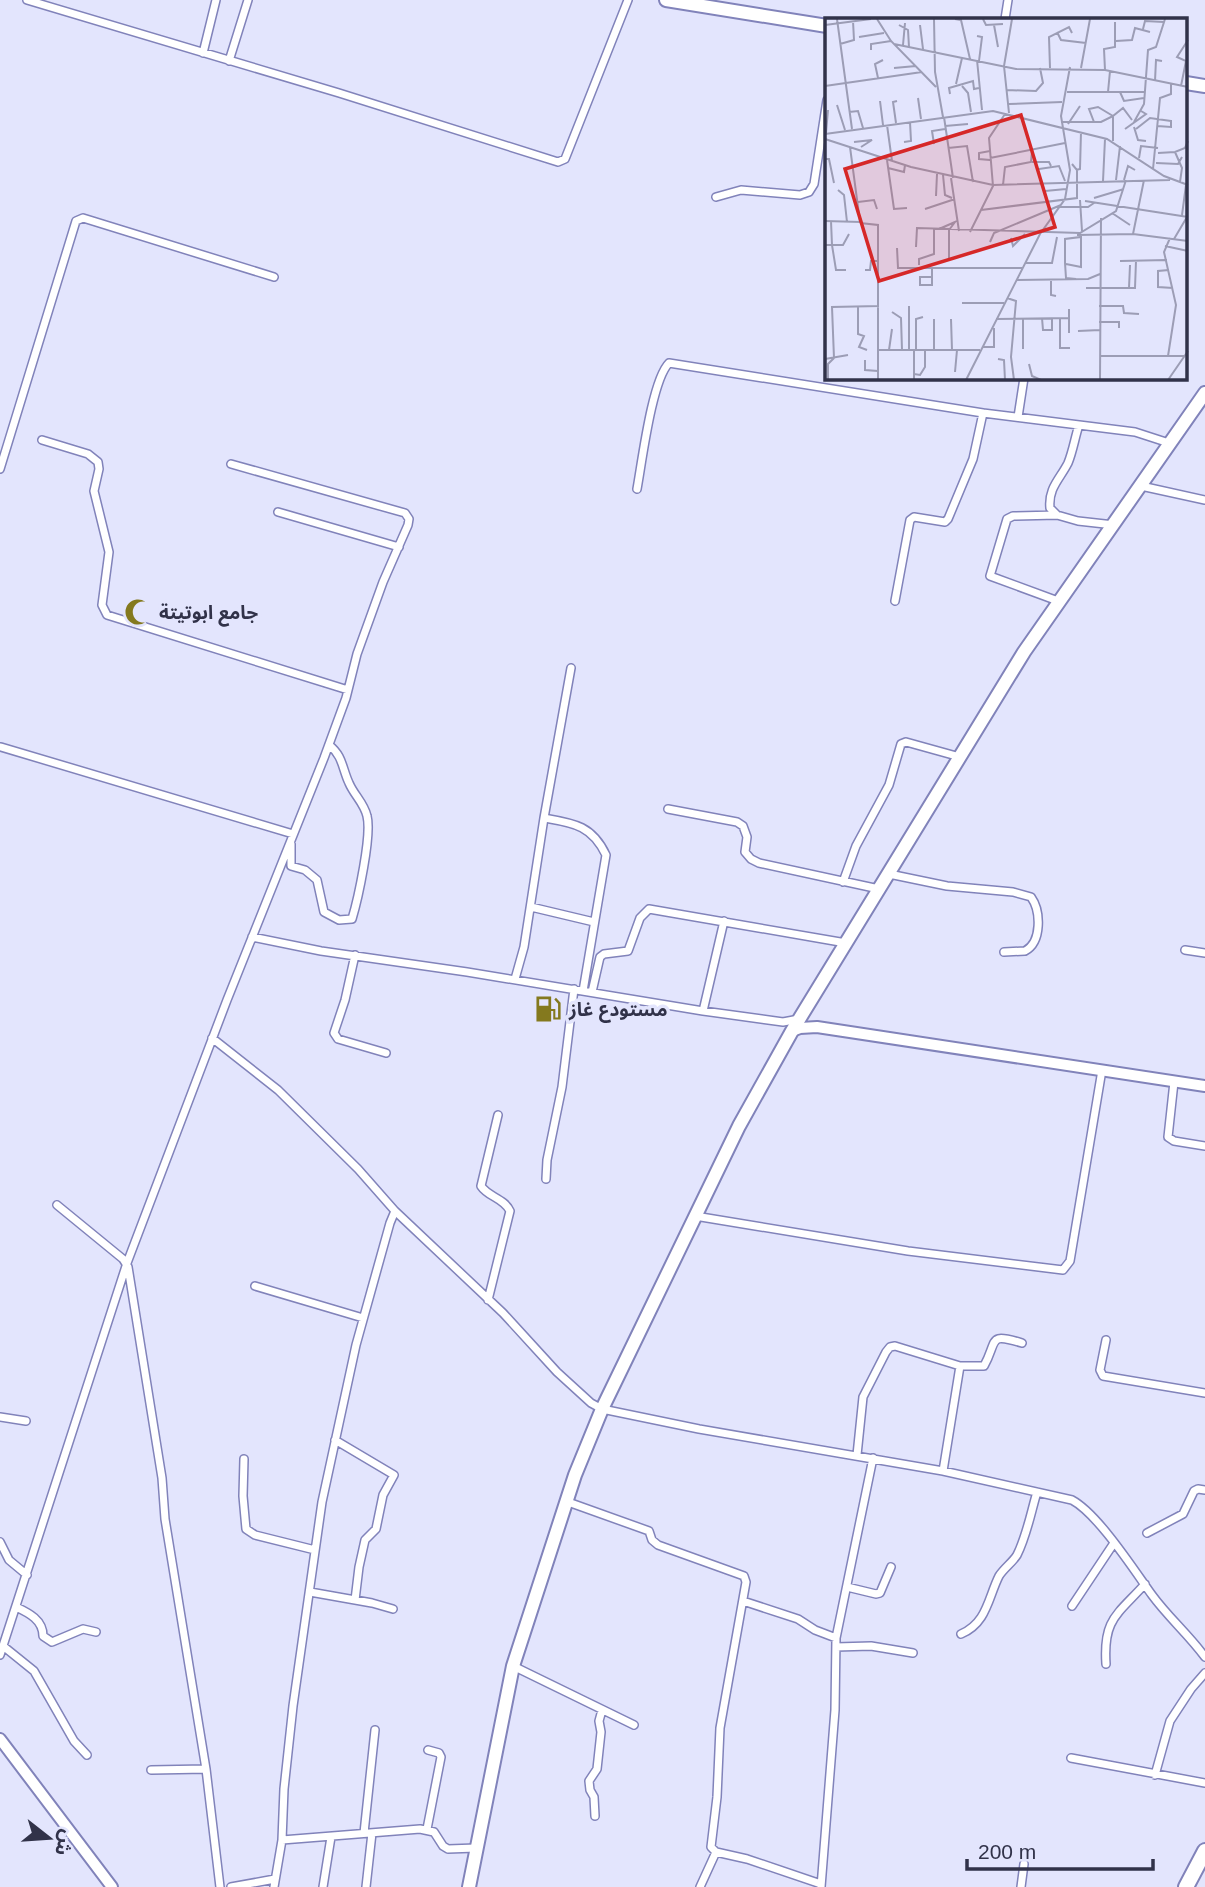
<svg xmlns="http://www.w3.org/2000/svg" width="1205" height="1887" viewBox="0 0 1205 1887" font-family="Arial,'Noto Sans Arabic',sans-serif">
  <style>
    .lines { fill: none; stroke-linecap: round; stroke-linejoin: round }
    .street-casing { stroke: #8183ba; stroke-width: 10 }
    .secondary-casing { stroke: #8183ba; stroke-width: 14 }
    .primary-casing { stroke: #8183ba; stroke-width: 16 }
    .highway-casing { stroke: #8183ba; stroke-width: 18 }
    .street { stroke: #fff; stroke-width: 7 }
    .secondary { stroke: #fff; stroke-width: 10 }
    .primary { stroke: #fff; stroke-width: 12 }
    .highway { stroke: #fff; stroke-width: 14 }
    .labels { text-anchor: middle; stroke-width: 7; stroke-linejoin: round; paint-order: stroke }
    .poi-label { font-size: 19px; font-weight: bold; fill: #313249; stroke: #e3e5fd; text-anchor: start }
    .inset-road { fill: none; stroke: #9c9db5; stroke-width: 2 }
    .view { fill: #d62828; fill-opacity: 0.15; stroke: #d62828; stroke-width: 3.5 }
    .inset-edge { fill: none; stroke: #313249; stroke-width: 3.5 }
  </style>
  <rect width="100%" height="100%" fill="#e3e5fd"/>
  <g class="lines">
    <g class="street-casing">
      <path id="street" d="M27,0L339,93L558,162L565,159L628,0
        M1005,19L1008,0
        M203,53L216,0
        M229,61L248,0
        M716,197L741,190L800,195L809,192L814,184L827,100
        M1018,417L1024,378
        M42,440L88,454L98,462L99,469L94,491L109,552L102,605L107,615L348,690
        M0,469L76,221L83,218L274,277
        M1141,486L1205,500
        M637,489C642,462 652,380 669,363L983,413L1135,432L1169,443
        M278,512L399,547
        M1057,515L1050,508C1048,488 1060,479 1068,463C1073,451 1075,437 1079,425
        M895,601L910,520L914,517L945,522L948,519L973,459L983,413
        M1058,601L990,576L1007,519L1013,516L1057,515L1078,521L1114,525
        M571,668L544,818C573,823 592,825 606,855L583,991
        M1,747L293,834
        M668,809L737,822L743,826L747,837L745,852L751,859L759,863L879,889
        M291,844V866L305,870L317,880L324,912L339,920L352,919C358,899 372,835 367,816C364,803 354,795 349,783C342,768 343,756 329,745
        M889,874L947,886L1013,892L1031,897C1041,911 1042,942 1025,951L1004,952
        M843,882L856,846L889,785L901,744L906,742L960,757
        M531,907L594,922
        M252,937L321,951L467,972L703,1011L783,1022L799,1019
        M1185,950L1205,953
        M355,955L345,1000L334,1033L338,1039L386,1053
        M515,979L524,947L544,818
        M592,992L600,957L604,954L628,951L640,918L649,909L846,943
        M703,1011L724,921
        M212,1038L278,1090L358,1169L395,1211L503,1313L557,1372L591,1403L602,1409L699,1429L943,1471L1072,1500C1098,1514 1134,1570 1152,1595C1168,1617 1189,1635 1205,1657
        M1174,1082L1168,1137L1174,1141L1205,1146
        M546,1179L547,1160L562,1087L574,989
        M57,1205L123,1259L128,1267L162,1478L165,1519L206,1769L220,1887
        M695,1216L908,1251L1063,1270L1070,1261L1102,1070
        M255,1286L363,1318
        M488,1300L510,1211C504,1198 488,1197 481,1186L498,1115
        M1106,1340L1100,1370L1103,1376L1205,1393
        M960,1366H984C998,1341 987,1332 1022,1343
        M0,1417L26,1421
        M335,1440L394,1475L383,1495L376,1529L365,1540L359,1567L355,1600
        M857,1455L863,1397L886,1352L890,1347L895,1346L960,1366L943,1471
        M244,1459L243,1496L246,1529L255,1535L315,1550
        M568,1502L649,1531L652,1540L658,1545L744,1576L746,1582L720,1728L717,1797L711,1847L716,1852L747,1859L821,1884
        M1147,1533L1183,1514L1194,1491L1198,1489L1205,1490
        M0,1542L9,1560L27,1575
        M847,1587L876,1594L880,1593L891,1567
        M310,1592L372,1603L393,1609
        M743,1601L798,1619L815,1630L836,1638
        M1072,1606L1114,1543
        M16,1607C29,1613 43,1620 43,1636L52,1642L83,1629L96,1632
        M961,1634C987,1623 988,1598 999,1576C1004,1568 1012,1563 1017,1555C1027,1535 1031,1512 1037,1492
        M3,1646L34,1671L74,1741L87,1755
        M836,1647L871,1646L913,1653
        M0,1655L127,1263L227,1000L324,758L346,698L357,654L383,582L408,525L409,519L405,513L231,464
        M1106,1664C1103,1619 1117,1615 1145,1584
        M513,1666L634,1725
        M1071,1758L1205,1783
        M151,1770L206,1769
        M1155,1775L1170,1721L1191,1689L1205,1673
        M595,1816L594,1797L590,1790L589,1781L597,1769L601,1732L599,1721L602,1710
        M427,1829L441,1757L439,1753L428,1750
        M364,1833L375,1730
        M282,1840L420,1829L434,1832L443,1846L448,1849L476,1848
        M231,1887L275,1879
        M274,1887L282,1840L284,1789L293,1706L322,1502L356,1345L390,1223L395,1211
        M323,1887L331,1837
        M366,1887L372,1833
        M700,1887L716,1852
        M821,1887L835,1710L836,1638L873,1458
        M1021,1887L1024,1864"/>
    </g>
    <g class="secondary-casing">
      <path id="secondary" d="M792,1031L800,1028L817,1027L1205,1086
        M0,1739L112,1887"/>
    </g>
    <g class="primary-casing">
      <path id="primary" d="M666,0L827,26
        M1186,83L1205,86
        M469,1887L513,1666L575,1475L602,1409L739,1126L792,1031L1024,652L1205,393"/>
    </g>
    <g class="highway-casing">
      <path id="highway" d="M1186,1887L1205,1851"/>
    </g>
    <use href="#street" class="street"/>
    <use href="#secondary" class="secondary"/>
    <use href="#primary" class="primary"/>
    <use href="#highway" class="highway"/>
  </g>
  <defs>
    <g id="mosque-bare" transform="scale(2.1)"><path d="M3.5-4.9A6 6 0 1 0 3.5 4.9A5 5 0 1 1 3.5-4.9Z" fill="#84791e" stroke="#e3e5fd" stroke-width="2.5" paint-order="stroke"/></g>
    <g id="fuel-bare" transform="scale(2.1)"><path d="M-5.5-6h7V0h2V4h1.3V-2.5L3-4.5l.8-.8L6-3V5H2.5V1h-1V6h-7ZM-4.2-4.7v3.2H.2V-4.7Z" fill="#84791e" stroke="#e3e5fd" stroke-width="2.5" paint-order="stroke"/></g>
  </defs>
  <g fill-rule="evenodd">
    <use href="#mosque-bare" x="138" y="612"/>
    <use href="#fuel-bare" x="548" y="1009"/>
  </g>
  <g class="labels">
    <g class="poi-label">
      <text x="159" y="619">جامع ابوتيتة</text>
      <text x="569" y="1016">مستودع غاز</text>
    </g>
  </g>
  <g transform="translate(825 18)">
    <rect width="362" height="362" fill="#e3e5fd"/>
    <path class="inset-road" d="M12,1L27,111M52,1L66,23L111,69M109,1L110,54L118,99M130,1L136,2L145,41M158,1L161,7L178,6M0,7L46,1M74,7L83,12L84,29M95,7L98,31M169,7L173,29M318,11L320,3L339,4M232,14L236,22L261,25M152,18L157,19L154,43M34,19L59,15M291,23L307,22L310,10L325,14M15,26L29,22L28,3M69,26L191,51L280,52L363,69M78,27L80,5M46,32V26L66,23M152,42L157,92M69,50L91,48M225,50L224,19L244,9L247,15M256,50L265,1M280,52L279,31L290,29V4M53,60L50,46L58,42M330,63L331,42L337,43M131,66L137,40M0,68L97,54M137,68L143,75L146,94M356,68L361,43L352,39L363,22M182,72L211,73L218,65L215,50M242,74H320M283,74L285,53M295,74L299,83L319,80M125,76L124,70L148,63L149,71L154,70M93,80L96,101M55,83L58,107M184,86L237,84M12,87L20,112M24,94L33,93L38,110M184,95L179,48L187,1M119,99L128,160M236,104H276L288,98M269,104L264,91L273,89L288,98M309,104L319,86L323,32L331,29L340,1M71,105L68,84L72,83M243,106L255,88M62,107L67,143M120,108L143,106M332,108L346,109V102M309,109L313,122L321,123M300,111L321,96L316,93M311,111L325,100L346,103M1,115L3,92M0,116L168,93L282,121L339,158L363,167M0,121L86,149L168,167L345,162M288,123V98L298,90L307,102M29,124L47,122L36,129M79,124L86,123L85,104M109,126L107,113L120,111M123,130L142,128L148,164M165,133L154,135V141L165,142M350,134L357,150L355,164M333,135L350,134L360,130L363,123M165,140L240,125M314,140L316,128L333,130M0,141H4L9,165M62,142L69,191L82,190M207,144H224L226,148M331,145L353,146L357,139M63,150L79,154L80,147M214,151L234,148L240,163M328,151L335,80L346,76V66M251,152L255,151L256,114M118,157L120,177L127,180M126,160L134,213M291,162L295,128M299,162L303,148L310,152M278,163L280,121M178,167L180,149L206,144L207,133M13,172L19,177L22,204M220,173L241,171M111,178L112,156M269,180L299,171M255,182L257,213M260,183L363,199M33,184L49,182L52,191M235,189H263L269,185M100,191L130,181M156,192L252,180V152L247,146M287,195L305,207M357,197L361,167M0,203L35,204L25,129M6,203L7,227H18L24,216M35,205L53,207V362M114,211L130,204L124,212M124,212V242M145,214L168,168L164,120L180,96M308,216L319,162M252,217L308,216L363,223M186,220L188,228L200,216M349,221L362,199M165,224L169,215L236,187M0,227H7L11,252H21M340,228L363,233M91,229L92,210L255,215L291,193L301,162M72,230L73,250H197M295,243L342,242M200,245H227L232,219M241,246L256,249V219L240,221V245L241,260L251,261M94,247V241L109,236V211M40,252H45L46,243H53M344,252L333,253V269L348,270M107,259H95V267H107V250M226,261V277L231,278M192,262L263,261L275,256M261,270H310L311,243M304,270L305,247M182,280L191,283L186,339L189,362M137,285H179M33,288V316L39,318L34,329L42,332M274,288H298L299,295L314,296M67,294L76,300L77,332M217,300L218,312H227V300M235,300V330H245M109,301V332M126,301L127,332M171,301L244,300M198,301V331M274,304H294V310M253,313L275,312M244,315V291M157,329H169V310M54,332H155M64,332L67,311M84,332V288M89,332V362M91,332V301L98,299M275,338H359M343,338L351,287L339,234L345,220M0,341L23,337M173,341L179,342L180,362M40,342V352L53,353M204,346L207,358L216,362M130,354L132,332M89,356L95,357L100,349V332M3,362V346L9,340L7,289L54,288M141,362L215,216L240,181L245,152L236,98L245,49M275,362L276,200M343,362L363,333"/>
    <path class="view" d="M196,97L230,209L54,263L20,151Z"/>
    <rect width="362" height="362" class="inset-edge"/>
  </g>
  <g transform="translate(49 1838) rotate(107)" stroke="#e3e5fd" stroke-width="5" paint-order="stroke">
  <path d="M0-5L12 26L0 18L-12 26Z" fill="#313249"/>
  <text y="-10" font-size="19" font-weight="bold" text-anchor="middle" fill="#313249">ش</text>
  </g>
  <path d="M967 1859v10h186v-10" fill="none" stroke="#313249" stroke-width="3.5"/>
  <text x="978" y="1859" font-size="21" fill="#313249" stroke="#e3e5fd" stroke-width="5" paint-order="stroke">200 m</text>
</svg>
